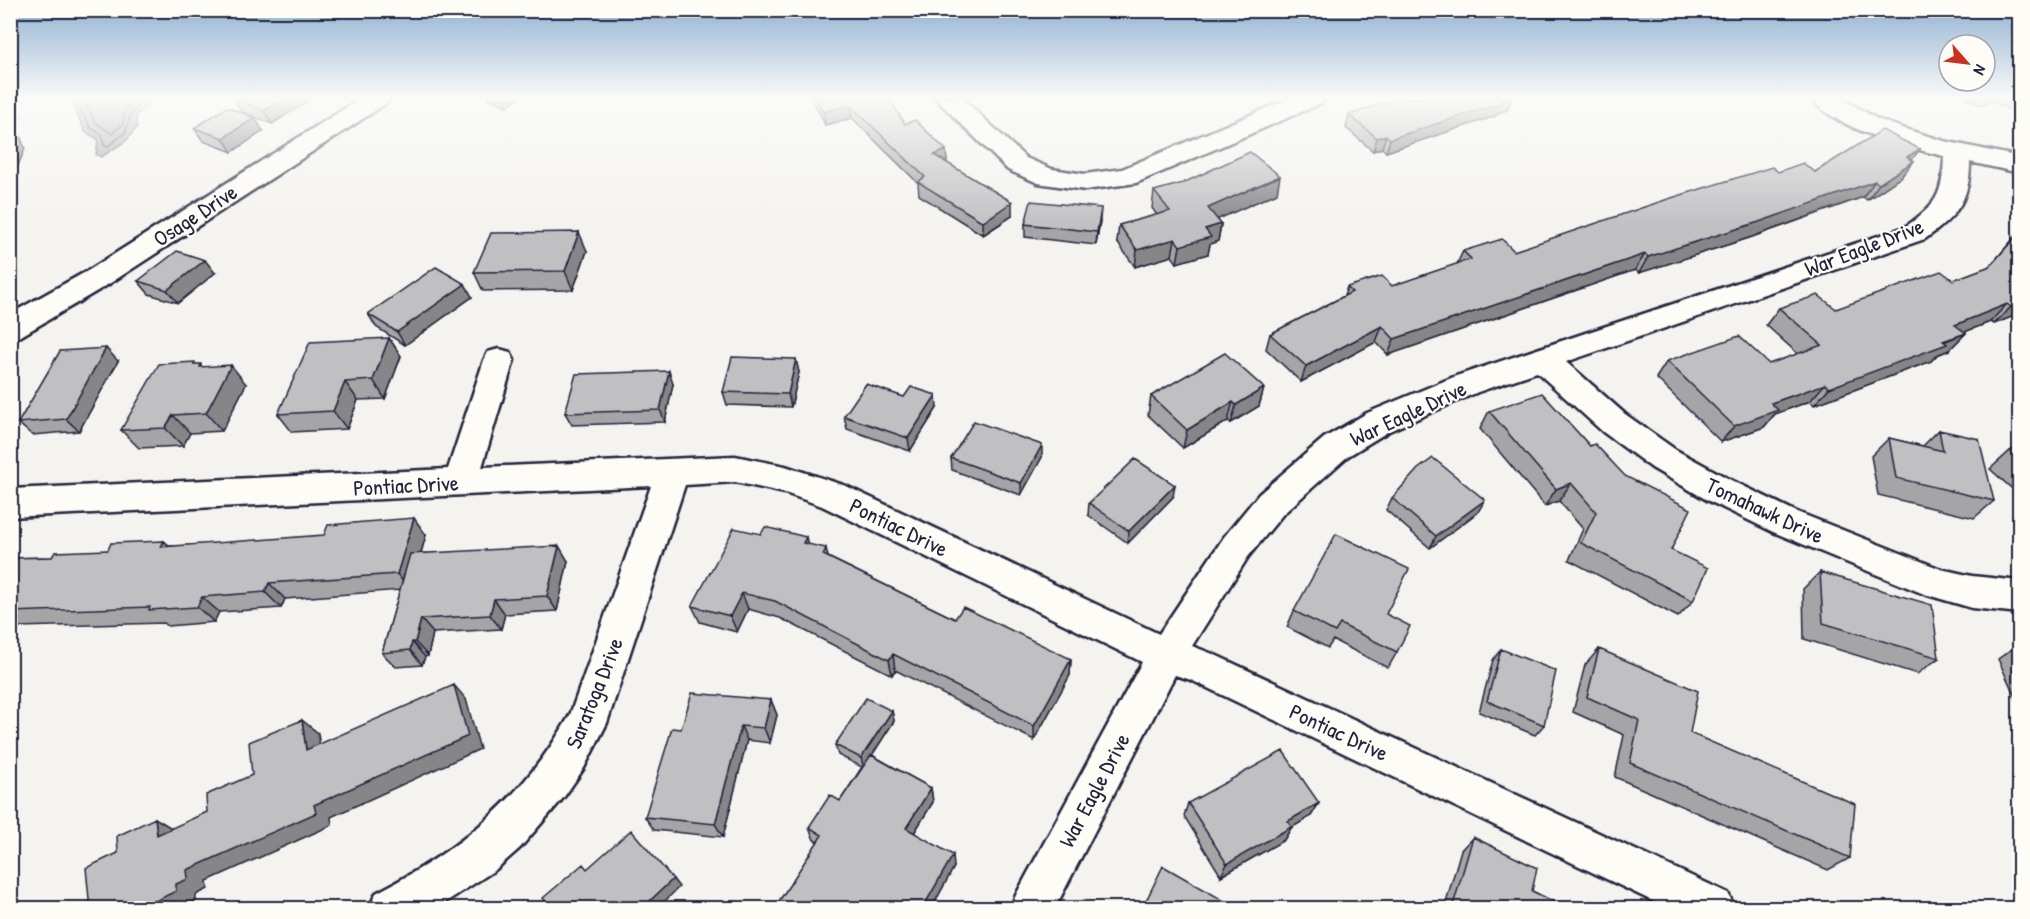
<svg xmlns="http://www.w3.org/2000/svg" width="2030" height="919" viewBox="0 0 2030 919" font-family="'Patrick Hand',sans-serif">
  <style>
    .water { fill: #acacb2; stroke: #757582; stroke-width: 1.5 }
    .lines { fill: none; stroke-linecap: round; stroke-linejoin: round }
    .shore { stroke: #59596b; stroke-width: 1.5 }
    .minor-casing { stroke: #22223b; stroke-width: 5 }
    .minor { fill: #fdfcf7; fill-rule: evenodd }
    .wall { fill: #a5a4a7; stroke: #22223b; stroke-width: 1.5 }
    .shaded-wall { fill: #868688; stroke: #22223b; stroke-width: 1.5 }
    .building { fill: #c0bfc2; stroke: #22223b; stroke-width: 1.5 }
    .labels { text-anchor: middle; stroke-width: 4.5; stroke-linejoin: round; paint-order: stroke }
    .street-label { font-size: 22px; fill: #22223b; stroke: #fdfcf7 }
  </style>
  <rect width="100%" height="100%" fill="#f4f3ef"/>
  <filter id="ink" filterUnits="userSpaceOnUse"><feTurbulence type="fractalNoise" baseFrequency=".0167" numOctaves="2"/><feDisplacementMap in="SourceGraphic" scale="12" xChannelSelector="R" yChannelSelector="G"/><feConvolveMatrix kernelMatrix="1 2 1 2 8 2 1 2 1" color-interpolation-filters="sRGB"/></filter>
  <g filter="url(#ink)">
    <path class="water" d="M70,98H154L136,116L137,127L126,141L101,157L96,154L98,139L85,132Z"/>
    <g class="lines">
      <path class="shore" d="M75,98L90,127L102,135L104,145L107,147L125,133L131,113L146,98
        M83,98L95,122L112,134L123,124L124,110L135,98"/>
      <g class="minor-casing">
        <path id="minor" d="M361,98H390L387,103L109,284L21,336L10,339V314L89,270Z
          M935,98H962L1026,158L1052,169L1085,174L1122,169L1291,98H1325L1322,103L1136,183L1085,190L1038,183L1008,170Z
          M1812,98H1841L1877,119L1902,128L1944,141L2020,157V173L1970,162C1970,201 1955,218 1925,239L1566,362L1625,414L1676,450L1731,480L1797,512L1941,569L1972,576L2020,581V613L1972,608L1924,594L1773,532L1707,500L1652,468L1603,432L1537,372L1478,392L1389,431L1348,456L1283,514L1248,557L1192,646L1213,654L1728,893L1735,908H1667L1191,680L1175,675L1055,908H1010L1017,893L1142,662L822,506L785,493L735,482L685,485L607,723L584,768L564,797L520,848L495,870L438,907L369,908L376,893C461,849 522,800 570,715L651,486L10,517V489L448,469L484,360L488,352L499,349L510,352L514,360L482,467L735,456L785,466L846,486L1159,634L1224,537L1259,494L1324,438L1367,413L1456,376L1905,227C1936,205 1943,195 1944,156C1910,148 1832,128 1812,98Z"/>
      </g>
      <use href="#minor" class="minor"/>
    </g>
    <path class="wall" d="M233,98H313L272,124L241,111Z
      M487,98H518L507,106Z
      M812,98H889L905,124L946,150L947,163L1012,202V216L983,235L919,195L918,183L852,118L825,125Z
      M1398,98H1512L1507,110L1497,113L1496,116L1386,152L1382,148L1373,151L1346,128L1349,115Z
      M1966,98H2019V100L2011,110L1988,100L1983,105Z
      M194,128L263,131L232,152L203,141Z
      M1920,149L1911,160L1901,177L1867,200L1863,197L1749,238L1639,273L1635,270L1388,355L1376,342L1301,382L1266,349L1270,334L1344,296L1347,287L1392,286L1457,264L1463,251H1514L1778,172H1815Z
      M1154,191L1277,193L1217,219L1221,224L1218,241L1210,244L1208,254L1177,263L1172,256L1135,267L1117,242L1119,225L1157,215L1152,208Z
      M1100,221L1096,245L1025,237V224Z
      M2019,232V314L1994,324L1990,322L1964,332L1966,333L1949,350L1937,355L1931,361L1814,405L1810,401L1775,414L1764,427L1721,442L1656,378L1667,361L1769,364L1798,354L1766,325L1779,308L1836,309L1953,280L1989,267Z
      M587,251L573,290L483,291L474,272Z
      M215,273L178,303L149,294L138,281Z
      M465,284L472,297L405,345L376,327L368,314Z
      M389,338L401,356L385,399L358,400L347,429L292,432L278,414Z
      M118,361L79,431L32,435L18,423Z
      M196,364L246,384L222,431L190,433L183,446L139,448L121,430Z
      M799,372L791,407L727,405L723,392Z
      M673,384L665,422L572,425L565,413Z
      M1264,388L1259,406L1231,423L1228,421L1183,448L1148,415L1151,396Z
      M937,408L910,451L847,429L844,416Z
      M1489,411L1671,550L1693,601L1678,617L1569,560L1583,529L1559,501L1545,506L1480,429Z
      M1939,430L1994,501L1974,518L1878,495L1871,456L1889,438L1923,446Z
      M2019,447V495L1990,469L2010,451Z
      M1042,457L1021,495L952,470L951,458Z
      M1173,497L1128,543L1088,515L1089,503Z
      M1392,498L1478,512L1430,548L1386,510Z
      M761,534L808,544L828,557L955,619L1071,659L1070,675L1034,740L895,670L892,675L780,618L748,609L737,632L700,622L692,606Z
      M426,535L421,553L568,561L557,611L505,614L501,629L433,633L428,656L425,657L422,665L396,667L382,653L400,590L285,599L281,608L219,612L214,622L168,626L164,623L18,627L10,640V558L52,557L108,550L164,541L170,546Z
      M1820,572L1939,658L1917,674L1804,639L1803,589Z
      M1294,611L1386,614L1397,652L1388,668L1333,640L1328,648L1287,627Z
      M2019,644V705L1998,659Z
      M1501,649L1544,725L1535,735L1479,712L1493,660Z
      M1599,649L1690,733L1850,858L1828,870L1615,777L1624,735L1573,712L1585,665Z
      M771,700L777,715L770,743L747,740L723,837L654,830L645,817L681,729Z
      M892,711L894,721L872,755L931,788L933,802L914,833L954,867L931,909H774L818,842L814,840L809,827L840,801L862,767L838,755L835,745Z
      M1188,803H1319L1311,816L1291,828L1284,840L1221,876L1184,816Z
      M1473,837L1532,891L1568,909H1444L1461,850Z
      M2019,873V909H2018V874Z"/>
    <path class="shaded-wall" d="M10,98H14L21,116L14,119L25,149L10,185Z
      M285,98H313L272,124L264,111Z
      M504,98H518L507,106Z
      M1509,98H1512L1507,110L1497,113L1496,116L1386,152L1390,139Z
      M850,105L852,118L825,125L823,112Z
      M255,118L263,131L232,152L223,138Z
      M1386,135L1382,148L1373,151L1377,138Z
      M1920,149L1908,165L1914,161L1901,177L1867,200L1879,184L1907,157Z
      M946,150L947,163L934,155Z
      M1280,176L1277,193L1205,225L1208,208Z
      M1875,181L1863,197L1749,238L1639,273L1648,257Z
      M1012,202V216L983,235V222Z
      M1101,208L1100,221L1096,245L1097,232Z
      M1221,224L1218,241L1210,244L1208,254L1177,263L1180,246L1205,229Z
      M579,232L587,251L573,290L565,271Z
      M1175,239L1172,256L1135,267L1137,250Z
      M1645,254L1635,270L1388,355L1394,339Z
      M205,260L215,273L178,303L167,290Z
      M465,284L472,297L405,345L397,332Z
      M2007,304L1990,322L1939,342L1955,325Z
      M2019,304V314L1994,324L2011,307Z
      M1382,326L1376,342L1301,382L1306,366Z
      M1966,333L1949,350L1937,355L1931,361L1814,405L1829,388Z
      M389,338L401,356L385,399L373,380Z
      M106,348L118,361L79,431L66,419Z
      M796,359L799,372L791,407L788,394Z
      M231,365L246,384L222,431L206,413Z
      M669,371L673,384L665,422L660,410Z
      M345,382L358,400L347,429L333,411Z
      M1825,384L1810,401L1775,414L1764,427L1721,442L1734,426L1771,403Z
      M1264,388L1259,406L1231,423L1236,405Z
      M936,395L937,408L910,451L908,438Z
      M1233,402L1228,421L1183,448L1187,430Z
      M173,415L190,433L183,446L165,428Z
      M1042,445V457L1021,495V483Z
      M1571,483L1559,501L1545,506L1556,489Z
      M1175,485L1173,497L1128,543L1129,531Z
      M1485,500L1478,512L1430,548L1436,536Z
      M414,518L426,535L410,590L397,574Z
      M806,537L810,554L803,543Z
      M164,541L182,557L161,547Z
      M559,546L568,561L557,611L547,596Z
      M826,548L830,565L823,555Z
      M269,583L285,599L281,608L265,592Z
      M742,593L748,609L737,632L730,616Z
      M202,597L219,612L214,622L197,607Z
      M494,599L505,614L501,629L490,615Z
      M421,619L433,633L428,656L415,642Z
      M10,622L18,627L10,640Z
      M412,642L425,657L422,665L410,650Z
      M893,654L895,670L892,675L889,660Z
      M1071,659L1070,675L1034,740V726Z
      M454,685L466,699L480,749L331,817L332,825L207,881L208,889L196,895V901L181,909H139L176,884L187,870L314,805Z
      M771,700L777,715L770,743L764,728Z
      M892,711L894,721L864,768L861,758Z
      M302,720L318,733L322,763L306,750Z
      M741,726L747,740L723,837L715,824Z
      M931,788L933,802L909,841L906,828Z
      M1319,803L1311,816L1291,828L1284,840L1221,876L1227,864L1288,821Z
      M155,818L175,830L157,835Z
      M953,855L954,867L931,909H922Z
      M673,879L679,887L657,909H641Z"/>
    <path class="building" d="M233,98H285L264,111Z
      M816,98H889L905,124L915,120L946,150L934,155L1012,202L983,222L918,182L925,177L850,105L823,112Z
      M1398,98H1509L1499,101L1501,103L1390,139L1386,135L1377,138L1349,115Z
      M227,107L255,118L223,138L194,128Z
      M10,126L14,136L10,144Z
      M1882,130L1920,149L1907,157L1914,161L1879,184L1875,181L1759,222L1648,257L1645,254L1394,339L1382,326L1306,366L1270,334L1352,292L1347,287L1382,276L1392,286L1471,259L1463,251L1502,239L1514,251L1668,199L1772,167L1778,172L1803,163L1815,172Z
      M1250,152L1280,176L1208,208L1221,224L1205,229L1211,237L1180,246L1175,239L1137,250L1119,225L1170,211L1154,191L1183,183Z
      M1031,201L1101,208L1097,232L1025,224Z
      M579,232L565,271L474,272L491,233Z
      M2019,233V304L2011,307L2007,304L1955,325L1966,333L1943,341L1947,344L1829,388L1825,384L1771,403L1778,410L1734,426L1667,361L1739,336L1769,364L1822,345L1779,308L1818,295L1836,309L1941,271L1953,280L1990,266Z
      M177,251L205,260L167,290L138,281Z
      M436,267L465,284L397,332L368,314Z
      M389,338L373,380L345,382L333,411L278,414L310,342Z
      M106,348L66,419L18,423L60,351Z
      M1225,353L1264,388L1236,405L1233,402L1187,430L1151,396Z
      M732,357L796,359L788,394L723,392Z
      M195,362L194,364H201L200,367L231,365L206,413L173,415L165,428L121,430L159,364Z
      M669,371L660,410L565,413L576,374Z
      M866,384L904,397L911,387L936,395L908,438L844,416Z
      M1542,393L1590,446L1595,444L1625,476L1691,509L1671,550L1708,568L1693,601L1581,543L1596,512L1571,483L1556,489L1489,411Z
      M974,421L1042,445L1021,483L951,458Z
      M1939,430L1979,439L1994,501L1896,478L1889,438L1943,451Z
      M2019,447V459L2010,451Z
      M1433,458L1485,500L1436,536L1392,498L1418,469Z
      M1135,459L1175,485L1129,531L1089,503Z
      M414,518L397,574L269,583L265,592L202,597L197,607L149,610L150,607L10,612V558L52,557L55,552L108,550L111,543L164,541L161,547L324,535L328,525Z
      M765,527L806,537L803,543L826,548L823,555L955,619L963,607L1071,659L1034,726L893,654L889,660L775,601L742,593L730,616L692,606L734,528L761,534Z
      M1336,534L1409,569L1386,614L1410,626L1397,652L1340,624L1335,632L1294,611Z
      M559,546L547,596L494,599L490,615L421,619L415,642H412L410,650L382,653L410,554Z
      M1820,572L1932,605L1939,658L1823,623Z
      M1501,649L1556,671L1544,725L1487,701Z
      M1599,649L1698,691L1690,733L1855,804L1850,858L1630,763L1639,720L1587,697Z
      M454,685L468,736L314,805L316,813L187,870L188,879L176,884V891L139,909H129V907L125,909H90L86,868L118,853L117,836L155,818L157,835L207,812L206,795L252,775L249,742L302,720L306,750Z
      M692,693L771,700L764,728L741,726L715,824L645,817L672,728L681,729Z
      M866,698L892,711L861,758L835,745Z
      M1283,751L1319,803L1288,821L1291,827L1227,864L1188,803Z
      M871,755L931,788L906,828L953,855L922,909H774L822,835L809,827L830,795L840,801Z
      M631,830L673,879L641,909H551L543,898L583,864L587,869Z
      M1473,837L1537,868L1532,891L1568,909H1452Z
      M1163,866L1228,903L1226,909H1142Z"/>
  </g>
  <linearGradient id="sky" x2="0" y2="1"><stop stop-color="#90b1d2"/><stop offset="0.43" stop-color="#fafaf8"/><stop offset="1" stop-color="#fafaf8" stop-opacity="0"/></linearGradient>
  <rect width="2030" height="227" fill="url(#sky)"/>
  <g class="labels">
    <g class="street-label">
      <text transform="translate(195 215) rotate(-33)" y="8">Osage Drive</text>
      <text transform="translate(1864 247) rotate(-21)" y="8">War Eagle Drive</text>
      <text transform="translate(1408 413) rotate(-25)" y="8">War Eagle Drive</text>
      <text transform="translate(406 485) rotate(-3)" y="8">Pontiac Drive</text>
      <text transform="translate(1765 510) rotate(25)" y="8">Tomahawk Drive</text>
      <text transform="translate(899 527) rotate(26)" y="8">Pontiac Drive</text>
      <text transform="translate(594 693) rotate(-68)" y="8">Saratoga Drive</text>
      <text transform="translate(1339 732) rotate(25)" y="8">Pontiac Drive</text>
      <text transform="translate(1094 790) rotate(-62)" y="8">War Eagle Drive</text>
    </g>
  </g>
  <rect width="2030" height="919" fill="none" stroke="#fdfcf7" stroke-width="36"/>
  <rect x="18" y="18" width="1994" height="883" fill="none" stroke="#22223b" stroke-width="2" filter="url(#ink)"/>
  <g transform="translate(1967 63) rotate(118)"><circle r="28" fill="#fdfcf7" stroke="#a5a5ac" stroke-width="1.5"/>
  <path d="M0-4.5L10 22L0 15L-10 22Z" fill="#c8321e"/>
  <text y="-9" font-size="16" font-weight="bold" text-anchor="middle" fill="#22223b">N</text>
  </g>
</svg>
